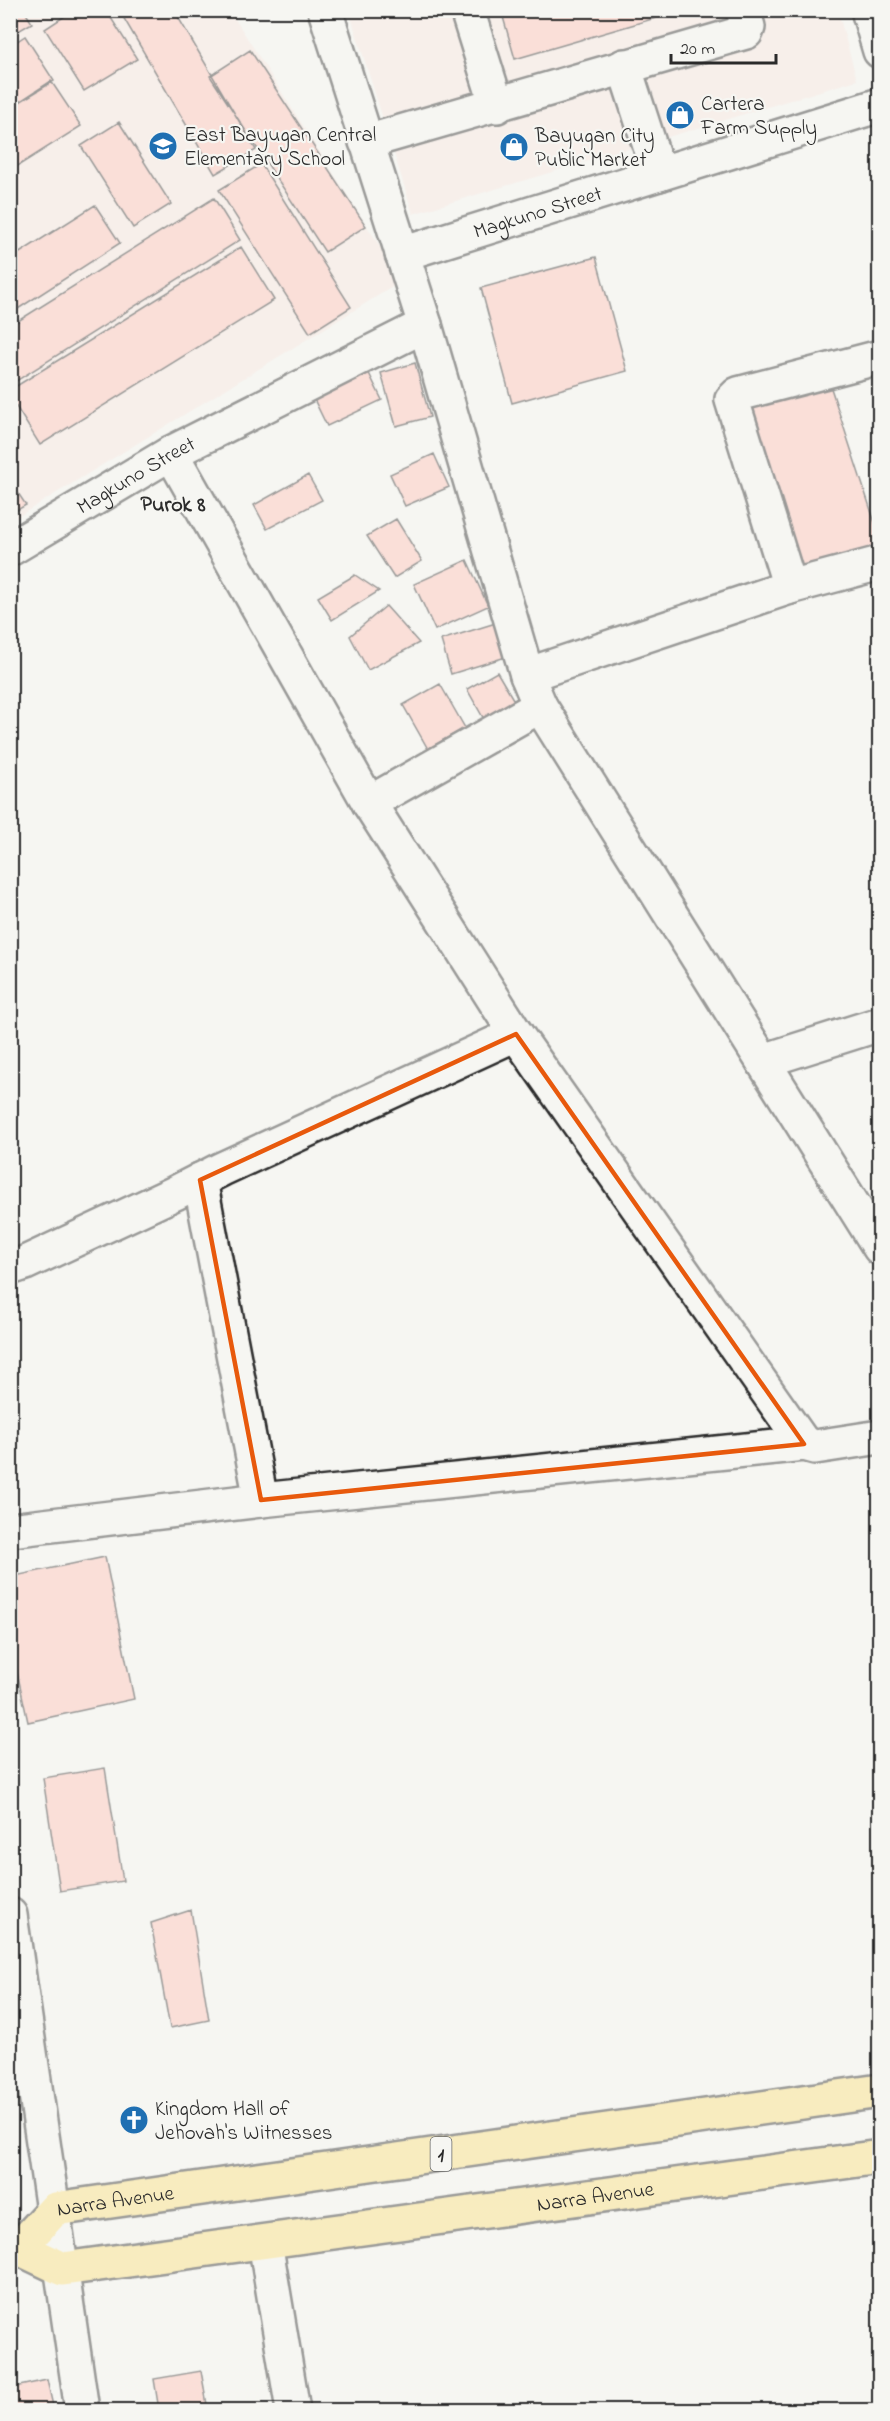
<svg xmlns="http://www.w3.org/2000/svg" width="890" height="2421" viewBox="0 0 890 2421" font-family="'Indie Flower',sans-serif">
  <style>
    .built { fill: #f8e7e1 }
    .building { fill: #fec3b9; stroke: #2b2b2b; stroke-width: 1.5 }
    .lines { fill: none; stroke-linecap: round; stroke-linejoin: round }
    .minor-casing { stroke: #2b2b2b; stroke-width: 38 }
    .highway-casing { stroke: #2b2b2b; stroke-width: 38 }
    .minor { stroke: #f6f6f2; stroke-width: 33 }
    .highway { stroke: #fbe080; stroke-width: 33 }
    .marked { fill: none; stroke: #e8590c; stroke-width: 4.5; stroke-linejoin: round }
    .labels { text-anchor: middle; stroke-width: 4.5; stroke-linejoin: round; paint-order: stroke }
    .shield { fill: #f6f6f2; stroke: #686867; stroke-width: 1.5 }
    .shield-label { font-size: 20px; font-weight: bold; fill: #2b2b2b }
    .poi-label { font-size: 21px; fill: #2b2b2b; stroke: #f6f6f2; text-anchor: start }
    .street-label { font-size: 21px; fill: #2b2b2b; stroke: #f6f6f2 }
    .neighbourhood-label { font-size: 22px; font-weight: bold; fill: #2b2b2b; stroke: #f6f6f2 }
  </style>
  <rect width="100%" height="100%" fill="#f6f6f2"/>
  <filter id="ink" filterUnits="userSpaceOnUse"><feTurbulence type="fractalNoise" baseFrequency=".0167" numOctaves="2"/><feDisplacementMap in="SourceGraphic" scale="12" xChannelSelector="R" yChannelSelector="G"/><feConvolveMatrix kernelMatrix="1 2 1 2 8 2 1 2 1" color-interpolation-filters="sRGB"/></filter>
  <g filter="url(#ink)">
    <path class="built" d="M11,11H230L402,281L11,521Z
      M349,11H838L857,80L413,214Z"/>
    <path class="building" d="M10,10H24L32,23L10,36Z
      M74,10H106L137,59L84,91L45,29Z
      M119,10H174L256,150L215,174Z
      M501,10H683L515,59Z
      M25,36L54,81L10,108V46Z
      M250,50L366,226L325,252L210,76Z
      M51,81L81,126L10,171V108Z
      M119,122L171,204L133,228L81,146Z
      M261,164L351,307L310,333L219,190Z
      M214,198L240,240L10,385V326Z
      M95,205L120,243L10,314V259Z
      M241,247L274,300L40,445L10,397V390Z
      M596,257L627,371L512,403L481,288Z
      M415,363L430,417L396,426L381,373Z
      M365,365L382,400L327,426L310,391Z
      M829,382L880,538V545L796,572L744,409Z
      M434,454L449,487L405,506L390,474Z
      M308,475L322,500L267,529L254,505Z
      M10,481L26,505L10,514Z
      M396,519L422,561L394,578L367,536Z
      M467,560L488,606L435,630L414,584Z
      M355,575L379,591L332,620L318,597Z
      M386,606L419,643L368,670L350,636Z
      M499,622L509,656L451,674L441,640Z
      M497,672L516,704L485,721L467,689Z
      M440,684L465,728L428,749L403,705Z
      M105,1557L134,1699L28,1722L10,1640V1577Z
      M105,1768L123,1881L60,1891L43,1778Z
      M191,1910L209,2020L170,2028L151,1923Z
      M201,2371L208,2410H159L154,2379Z
      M47,2380L54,2410H10V2388Z"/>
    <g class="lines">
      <g class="minor-casing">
        <g id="minor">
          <path d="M325,10L425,325L527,675"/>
          <path d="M467,10L497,106"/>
          <path d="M868,10L880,51"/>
          <path d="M624,66L659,174"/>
          <path d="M366,142L746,32L748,27L743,10"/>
          <path id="s1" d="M402,254L880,105"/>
          <path d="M171,453L369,803L516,1034L804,1444"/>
          <path id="s2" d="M10,549L171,453L425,325"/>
          <path d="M790,587L732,400L738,394L880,357"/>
          <path d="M540,706L880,1248"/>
          <path d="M369,803L540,706L527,675L790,587L880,563"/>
          <path d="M763,1061L880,1024"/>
          <path d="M200,1180L261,1500"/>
          <path d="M10,1268L25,1263L175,1193L222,1169L516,1034"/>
          <path d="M10,1530L261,1500L804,1444L815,1447L880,1437"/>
          <path d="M10,1915L82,2410"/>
          <path d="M265,2242L293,2410"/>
        </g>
      </g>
      <g class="highway-casing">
        <g id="highway">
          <path id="s3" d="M19,2248L55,2209L880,2091"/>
          <path id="s4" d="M19,2248L63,2269L880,2157"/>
        </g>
      </g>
      <use href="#minor" class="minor"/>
      <use href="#highway" class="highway"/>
    </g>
  </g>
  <path d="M0 0H890V2421H0ZM516,1034L804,1444L261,1500L200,1180Z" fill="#f6f6f2" fill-opacity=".55" fill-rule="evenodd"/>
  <path class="marked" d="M516,1034L804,1444L261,1500L200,1180Z"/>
  <defs>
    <g id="shop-disc" transform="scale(1.5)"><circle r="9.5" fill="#1f6fb2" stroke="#f6f6f2"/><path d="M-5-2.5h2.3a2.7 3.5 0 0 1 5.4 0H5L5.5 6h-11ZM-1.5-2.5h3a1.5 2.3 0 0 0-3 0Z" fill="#fff"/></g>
    <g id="school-disc" transform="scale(1.5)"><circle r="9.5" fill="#1f6fb2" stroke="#f6f6f2"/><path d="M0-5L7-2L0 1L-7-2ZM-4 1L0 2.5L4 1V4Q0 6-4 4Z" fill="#fff"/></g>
    <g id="church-disc" transform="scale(1.5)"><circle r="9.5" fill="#1f6fb2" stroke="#f6f6f2"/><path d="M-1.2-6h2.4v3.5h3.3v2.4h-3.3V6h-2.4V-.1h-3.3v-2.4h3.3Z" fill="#fff"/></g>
  </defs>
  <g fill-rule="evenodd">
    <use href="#shop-disc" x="680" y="115"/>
    <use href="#school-disc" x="163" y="146"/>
    <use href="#shop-disc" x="514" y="147"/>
    <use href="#church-disc" x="134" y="2120"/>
  </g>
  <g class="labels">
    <rect class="shield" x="430.5" y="2137" width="21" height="34" rx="4.5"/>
    <g class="shield-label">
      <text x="441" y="2161">1</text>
    </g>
    <g class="poi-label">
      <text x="701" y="110">Cartera<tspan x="701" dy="24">Farm Supply</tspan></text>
      <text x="184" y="141">East Bayugan Central<tspan x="184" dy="24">Elementary School</tspan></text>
      <text x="535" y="142">Bayugan City<tspan x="535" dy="24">Public Market</tspan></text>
      <text x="155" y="2115">Kingdom Hall of<tspan x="155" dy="24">Jehovah's Witnesses</tspan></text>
    </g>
    <g class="street-label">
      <text dy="7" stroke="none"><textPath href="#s1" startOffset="142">Magkuno Street</textPath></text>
      <text dy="7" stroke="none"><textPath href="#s2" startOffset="146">Magkuno Street</textPath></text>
      <text dy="7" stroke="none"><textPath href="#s4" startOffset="586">Narra Avenue</textPath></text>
      <text dy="7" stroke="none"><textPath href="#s3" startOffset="114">Narra Avenue</textPath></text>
    </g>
    <g class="neighbourhood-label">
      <text x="173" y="511">Purok 8</text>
    </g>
  </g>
  <rect width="890" height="2421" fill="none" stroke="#f6f6f2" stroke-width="36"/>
  <rect x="18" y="18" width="854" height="2385" fill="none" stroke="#2b2b2b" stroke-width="2" filter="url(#ink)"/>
  <path d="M671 54v9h105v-9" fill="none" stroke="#2b2b2b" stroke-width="3"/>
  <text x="680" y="54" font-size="18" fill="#2b2b2b" stroke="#f6f6f2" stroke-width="4.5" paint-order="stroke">20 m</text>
</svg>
